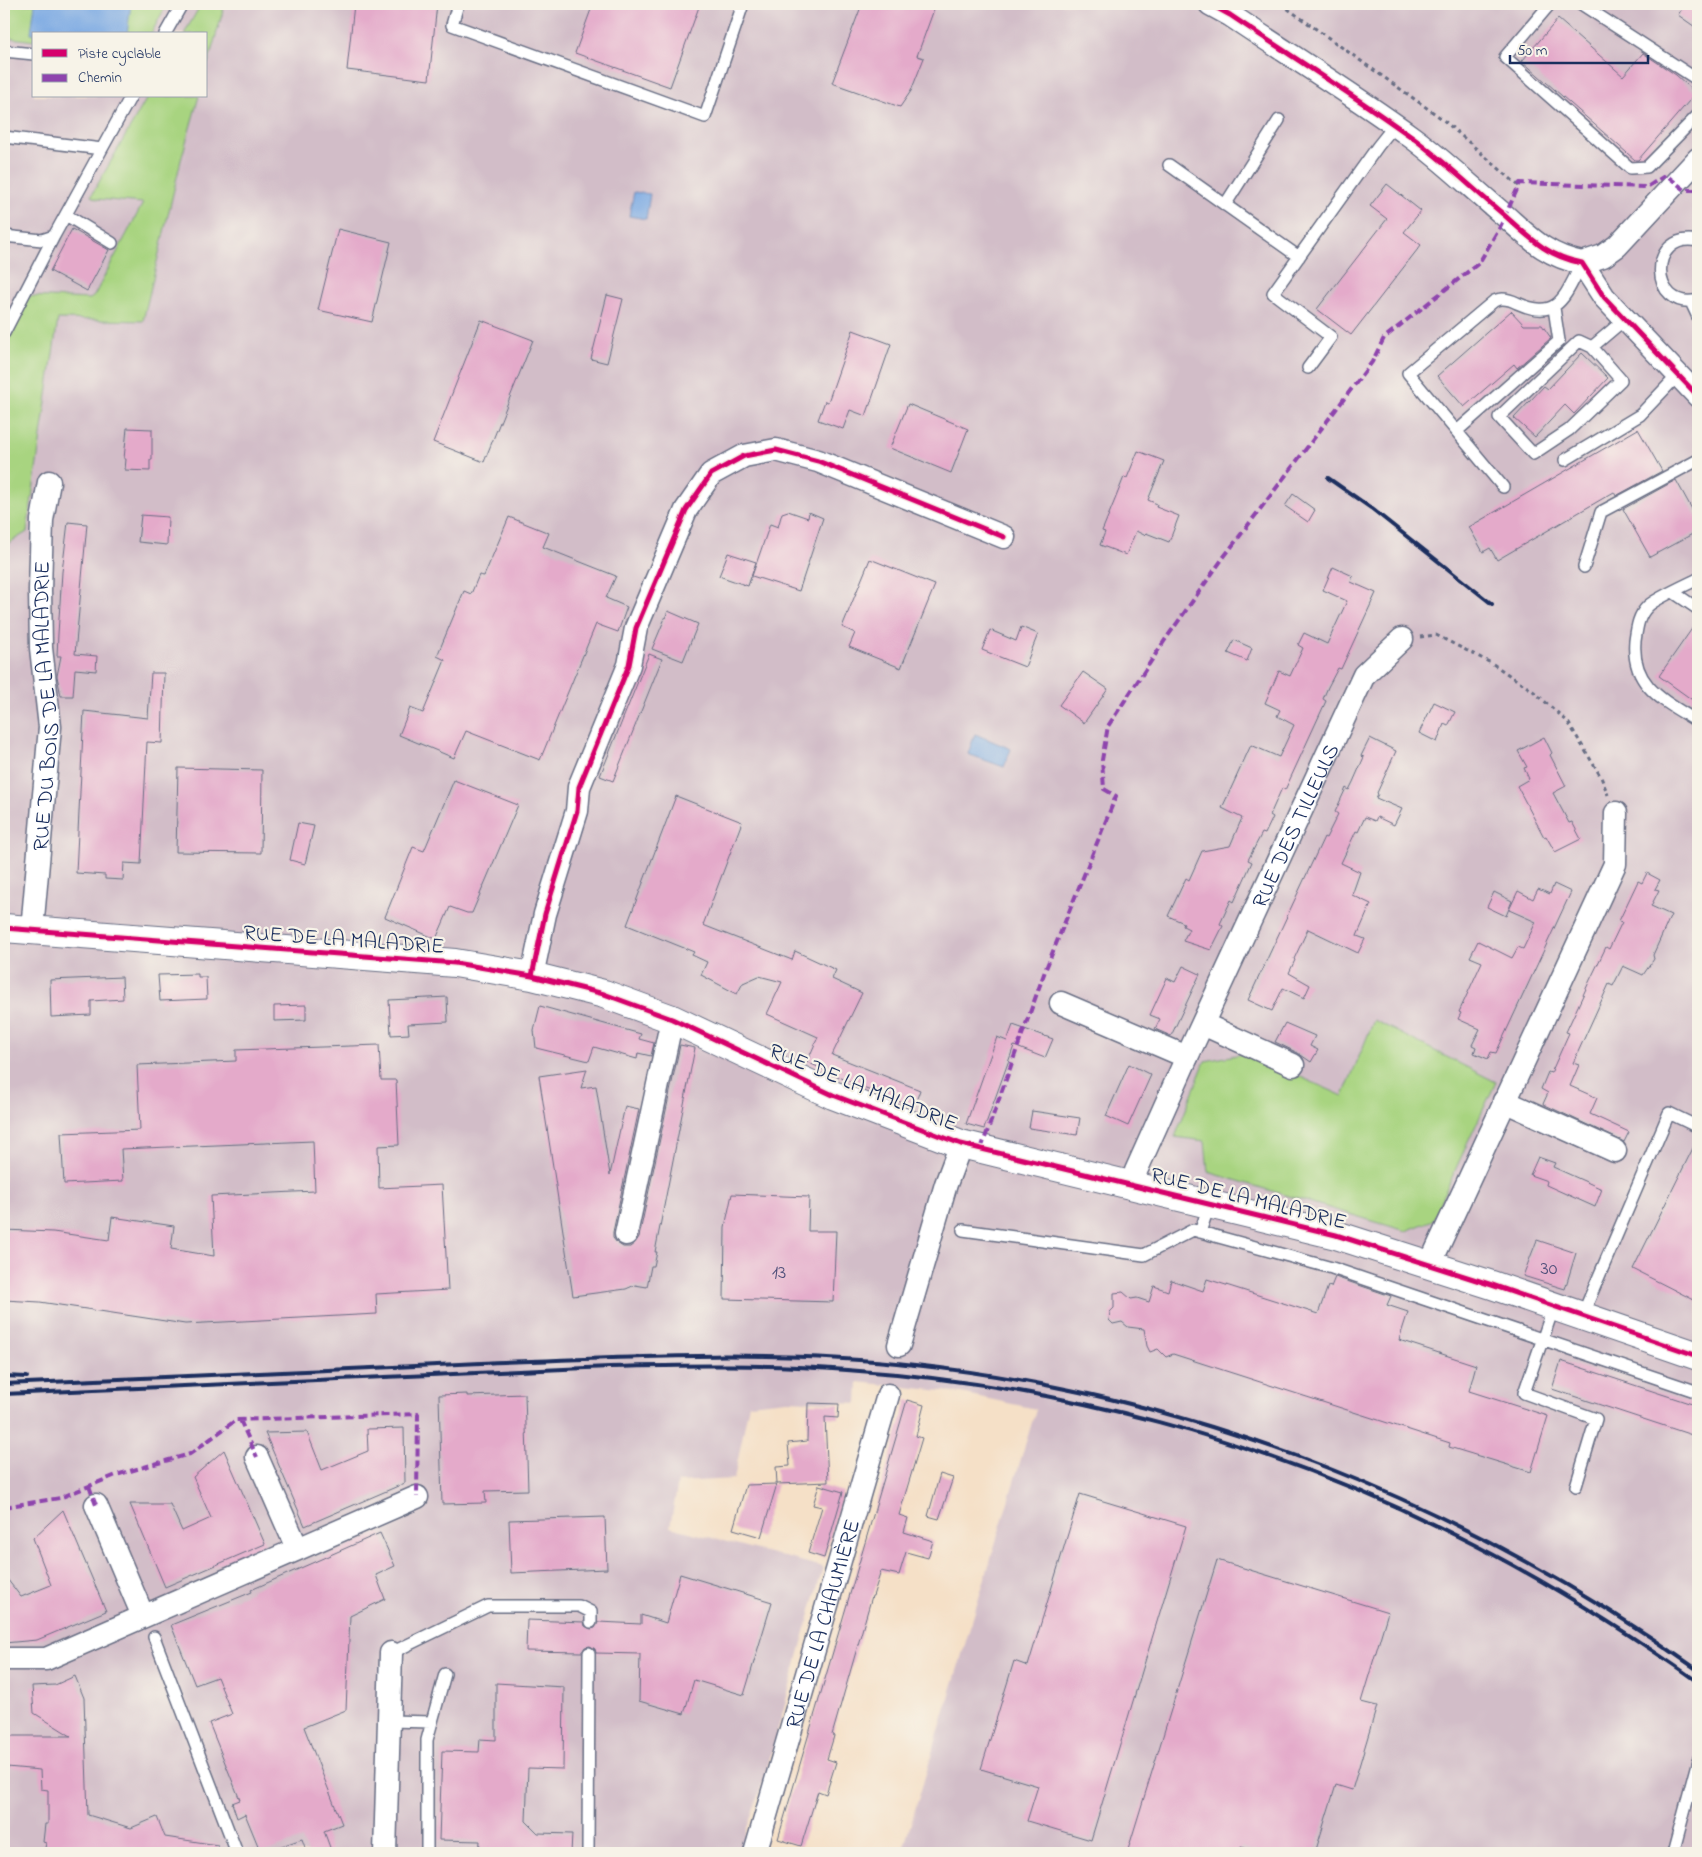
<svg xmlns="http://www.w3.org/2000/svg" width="1702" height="1857" viewBox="0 0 1702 1857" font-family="'Indie Flower',sans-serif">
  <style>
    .industrial { fill: #d2bdc8; fill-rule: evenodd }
    .green { fill: #a8d480; stroke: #62826f }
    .water { fill: #79a8e3; stroke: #4a6ca0 }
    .building { fill: #e4aaca }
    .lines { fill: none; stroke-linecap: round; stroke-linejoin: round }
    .service-casing { stroke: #676d83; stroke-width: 14 }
    .minor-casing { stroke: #676d83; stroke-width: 25 }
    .tertiary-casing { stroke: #676d83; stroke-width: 30 }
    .path { stroke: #676d83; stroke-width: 3; stroke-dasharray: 4 4; stroke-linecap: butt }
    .service { stroke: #fff; stroke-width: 11 }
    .minor { stroke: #fff; stroke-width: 22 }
    .tertiary { stroke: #fff; stroke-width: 28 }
    .rail { stroke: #1b2f5e; stroke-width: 4 }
    .quiet { stroke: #8e44ad; stroke-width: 4; stroke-dasharray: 8 4; stroke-linecap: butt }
    .cycleway-casing { stroke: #f7f3e8; stroke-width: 8 }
    .cycleway { stroke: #d6006c; stroke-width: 5 }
    .labels { text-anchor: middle; stroke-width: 4.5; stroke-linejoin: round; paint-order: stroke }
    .number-label { font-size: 20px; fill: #4d4e79 }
    .street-label { font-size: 22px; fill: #1b2f5e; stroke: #f7f3e8 }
  </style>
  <rect width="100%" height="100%" fill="#f7f3e8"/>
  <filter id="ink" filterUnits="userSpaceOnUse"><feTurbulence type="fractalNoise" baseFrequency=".02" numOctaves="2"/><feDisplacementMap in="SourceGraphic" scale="10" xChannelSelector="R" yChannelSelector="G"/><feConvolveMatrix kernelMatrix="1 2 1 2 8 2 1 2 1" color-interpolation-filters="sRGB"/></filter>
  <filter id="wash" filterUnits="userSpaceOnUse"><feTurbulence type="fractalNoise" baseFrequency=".0096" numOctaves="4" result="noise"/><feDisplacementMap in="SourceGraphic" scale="20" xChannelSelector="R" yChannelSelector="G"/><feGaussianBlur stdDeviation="1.12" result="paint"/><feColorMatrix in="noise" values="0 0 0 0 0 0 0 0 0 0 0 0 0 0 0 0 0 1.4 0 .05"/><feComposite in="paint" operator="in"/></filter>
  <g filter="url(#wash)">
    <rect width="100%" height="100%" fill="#f5e0c7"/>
    <path class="industrial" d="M4,4H1698V1853H902L1036,1409L961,1393L858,1382L857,1403L787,1400L749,1404L734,1479L678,1482L670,1527L823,1567L766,1772L746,1831L741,1853H4ZM34,34H206V96H34Z"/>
    <path class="green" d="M4,4H167L151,34H34V41L4,37Z
      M201,4H225L206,70V34H184Z
      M148,96H199L181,160L143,321L58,319L27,532L4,546V349L28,296L90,299L94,296L143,203L97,199L91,196Z
      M1374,1020L1496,1082L1457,1166L1433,1220L1406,1231L1208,1172L1205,1141L1175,1137L1205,1061L1247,1053L1343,1096Z"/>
    <path class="water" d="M35,4H131L127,34L31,33Z
      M634,192L650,194L646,219L629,216Z
      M975,734L1011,749L1004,767L968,754Z"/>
    <g id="blocks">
      <path class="building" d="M354,4H437L429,80L347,70Z
        M593,4H700L670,87L575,53Z
        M862,4H936L917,56L924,58L911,91L900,107L832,83Z
        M1685,4H1698V29L1678,15Z
        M1558,19L1623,76L1643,53L1676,75L1696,93L1638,160H1635L1522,61Z
        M1387,184L1421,211L1404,232L1421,245L1351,335L1317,309L1387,219L1370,206Z
        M72,229L109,250L87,291L50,271Z
        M338,229L391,242L372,322L318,310Z
        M607,295L623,299L607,363L591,359Z
        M1511,311L1524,325H1542L1551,338L1517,368L1514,364L1464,407L1437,376Z
        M481,320L533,340L484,462L433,442Z
        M853,330L891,344L866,416L850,410L843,429L818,420L825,401L828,402Z
        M1582,353L1608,378L1574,414L1565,405L1535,437L1514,418L1544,386L1548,389Z
        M908,404L968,429L951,473L890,448Z
        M127,428L152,429V460H150V471L125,470L126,459H124Z
        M1638,429L1662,471L1616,496L1614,492L1497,560L1490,548L1483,552L1469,527Z
        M1138,451L1164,461L1148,500L1157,504L1156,507L1179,516L1169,542L1146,533L1144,535L1136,531L1126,555L1100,545L1105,532L1102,531L1114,502L1124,477L1127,478Z
        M1676,480L1698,520V531L1650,557L1623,509Z
        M1293,494L1315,510L1308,522L1285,506Z
        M788,511L808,518L809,512L823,518L799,591L752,576L770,524L778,527L782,513Z
        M141,515L168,517L167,545L138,542Z
        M509,517L549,533L543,547L616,576L606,598L627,607L618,632L596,624L540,760L466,731L454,758L399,735L410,708L423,713L445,660L437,656L464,591L471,594L479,575L484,576Z
        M68,522L87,524L75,654L97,656L96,671L75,669L73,696H61L57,676L61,656H57L58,634L62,572Z
        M728,553L756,562L748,586L719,576Z
        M870,559L935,585L901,668L849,647L855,633L842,627Z
        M1333,567L1353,576L1351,582L1376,593L1341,669L1338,668L1328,687L1323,699L1326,701L1285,790L1282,788L1270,815L1273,817L1265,834L1262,833L1248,860L1252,862L1234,902L1231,900L1220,924L1223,926L1211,950L1183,941L1189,929L1183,926L1184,923L1168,916L1186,878L1189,880L1202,851L1230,846L1242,818L1222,808L1251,745L1279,757L1294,725L1277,716L1280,710L1265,703L1279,671L1290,676L1303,648L1298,645L1304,633L1327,644L1347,601L1323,590Z
        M668,611L698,624L683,661L652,649Z
        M1698,620V704L1659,676Z
        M1021,627L1038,634L1025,667L982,650L990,630L1016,641Z
        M1234,640L1252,648L1247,661L1228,653Z
        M649,654L662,659L613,781L600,776Z
        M1083,672L1108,689L1084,723L1059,705Z
        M151,673H164L162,743L147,742L141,864L124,863L123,880L105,879V875L76,873L84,711L148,718Z
        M1434,702L1455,712L1448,726L1444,724L1437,742L1419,733Z
        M1544,737L1552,753L1550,755L1566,786L1553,793L1569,823L1572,822L1581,839L1555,852L1546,836L1544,837L1517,786L1529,779L1524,768L1527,767L1518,751Z
        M1370,738L1396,751L1377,793L1378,794L1376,798L1402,809L1394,825L1377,817L1375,821L1365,817L1358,832L1356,831L1341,863L1360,872L1352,895L1371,904L1357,936L1365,939L1358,953L1308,929L1294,959L1295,960L1289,973L1310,985L1304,998L1283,988L1272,1011L1248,1000L1324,837L1326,838L1338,814L1335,812L1346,788L1349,790L1353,782L1364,757L1361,756Z
        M178,768L262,770L261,853L176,852Z
        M454,780L518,805L472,913H467L450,907L436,939L385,917L413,847L424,851Z
        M676,796L742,822L703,925L792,960L795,951L836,970L832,979L862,993L832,1055L920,1090L914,1107L863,1088L807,1062L818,1037L767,1014L782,982L759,976L743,983L737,994L701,975L707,962L692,955L694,952L627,925Z
        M298,823L314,826L305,864L290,860Z
        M1647,873L1660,880L1655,889L1659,890L1651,906L1671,915L1653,955L1654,959L1643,975L1623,966L1613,986L1609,984L1573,1063L1579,1065L1570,1086L1597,1098L1590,1114L1629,1132L1624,1142L1543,1104L1548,1093L1541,1089L1548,1072L1551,1073L1569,1033L1566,1032L1590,980L1606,947L1609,949L1622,922L1619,921L1638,881L1642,883Z
        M1554,884L1571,892L1496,1053L1491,1052L1488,1059L1474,1053L1476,1047L1472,1045L1480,1029L1458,1019L1461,1013L1459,1012L1482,962L1470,957L1478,941L1512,958L1518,947L1523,949L1536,922L1509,910L1518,891L1533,899L1538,889L1550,894Z
        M1494,892L1512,901L1506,916L1487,907Z
        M1183,966L1200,974L1171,1036L1155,1029L1160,1019L1150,1015L1167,978L1175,982Z
        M198,974V977H206L207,999L160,1001L158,975Z
        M122,977L123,999L91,1001V1015L51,1017L50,980Z
        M447,997L448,1022L408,1024L409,1034L391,1035L389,1000Z
        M306,1005V1020L274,1021V1006Z
        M540,1006L641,1034L639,1039L654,1043L651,1056L638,1053L637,1059L594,1047L589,1061L536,1048L534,1030Z
        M1285,1023L1315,1036L1310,1046L1318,1050L1311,1062L1298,1053L1275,1042Z
        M1013,1025L1053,1039L1045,1058L1014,1046L984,1129L966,1124L997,1037L1007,1041Z
        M379,1045L381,1080H396L399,1145L378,1146L379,1188L442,1185L448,1290L376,1294L377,1314L185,1324L40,1302L4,1300V1230L53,1232L109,1240L112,1217L174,1226L171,1249L214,1256L211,1196L315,1191L313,1141L121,1149L123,1181L64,1184L61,1133L140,1130L137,1065L236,1061V1050Z
        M680,1045L695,1048L655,1252H657L654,1266H651L647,1287L635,1285L626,1289L573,1296L539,1076L587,1069L581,1088L596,1086L610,1175L625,1106L639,1109L613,1232V1238L617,1243L623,1247H630L635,1243L639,1237Z
        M1129,1064L1151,1075L1128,1126L1106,1116Z
        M1032,1111L1080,1118L1077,1135L1029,1128Z
        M1698,1138V1302L1633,1269Z
        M1538,1157L1555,1163L1553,1167L1602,1189L1595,1207L1546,1185L1547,1181L1530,1175Z
        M732,1194L809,1197L808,1231H836L833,1302L724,1299L725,1227Z
        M1537,1240L1576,1253L1565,1289L1523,1276Z
        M1335,1277L1391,1296L1387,1305L1408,1312L1399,1340L1476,1365L1469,1391L1548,1416L1531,1472L1449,1447L1450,1443L1173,1354L1166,1357L1158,1349L1150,1352L1147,1346L1144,1329L1128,1327L1122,1322L1113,1324L1109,1320L1110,1312L1114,1308V1293L1123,1292L1131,1299L1137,1298L1149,1302L1154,1286L1168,1291L1171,1280L1203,1291L1207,1279L1318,1314L1328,1286L1331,1287Z
        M1561,1361L1698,1406V1437L1552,1389Z
        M467,1394V1396L525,1394L528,1490L485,1491L486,1503L442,1504L439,1395Z
        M907,1400L924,1405L916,1436L922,1438L899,1515L908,1518L904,1532L933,1541L928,1558L906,1552L899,1575L881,1571L873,1596H872L832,1735L834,1736L827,1759L836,1762L826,1794L818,1791L801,1846L778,1839Z
        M808,1403L839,1404L838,1418L825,1417L828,1482L777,1484L776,1467L790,1466L788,1443L807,1441Z
        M404,1428L405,1483L305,1526L265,1433L307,1432L322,1470L368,1451L367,1429Z
        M224,1450L265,1544L165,1587L130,1504H170L182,1531L211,1518L193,1477Z
        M940,1474L953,1478L939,1519L928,1516Z
        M777,1484L761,1537L733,1529L746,1485Z
        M819,1485L843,1492L824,1558L808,1553L822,1507L813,1505Z
        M1080,1494L1186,1526L1091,1840L1027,1821L1038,1786L981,1769L1014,1661L1028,1666Z
        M63,1510L106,1611L37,1640L4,1643V1575L21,1597L51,1585L33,1538Z
        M605,1517L607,1569L511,1573L509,1520Z
        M380,1533L395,1566L376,1575L385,1599L350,1616L346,1710L304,1727L342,1824L324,1831L332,1853H307L302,1839L261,1853L245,1814L237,1818L232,1803L240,1800L209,1723L232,1714L217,1677L195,1685L171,1625L252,1592L251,1590Z
        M1217,1560L1388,1612L1361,1702L1377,1706L1352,1790L1336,1785L1315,1853H1261L1241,1847L1239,1853H1127Z
        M680,1574L772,1602L744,1695L694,1680L684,1714L639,1701L640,1654L596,1653L595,1649L590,1646L585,1647L582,1652L526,1651L527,1620L584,1622L585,1626L591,1629L595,1628L598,1622L641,1624V1615L666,1623Z
        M75,1676L84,1698L88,1815L131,1828L157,1817L165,1837L218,1845L217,1853H44L46,1843L43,1842L45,1824H48V1790L41,1789L40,1770L7,1767L6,1736H71L34,1713L32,1686L55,1685Z
        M496,1683L564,1687L563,1769L528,1768L526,1821L538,1833L572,1834L571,1853H479L480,1841L439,1840L442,1751L479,1752L480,1739L496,1740Z"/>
    </g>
  </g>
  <g filter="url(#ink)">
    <use href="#blocks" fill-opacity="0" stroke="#676d83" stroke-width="1"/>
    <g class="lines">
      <g class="service-casing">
        <path id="service" d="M458,4L452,25L705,117L743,4
          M1550,4L1505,57L1630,168L1647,167L1698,115
          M1581,4L1698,80
          M165,34L182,4
          M4,51L34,54
          M4,137L102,149
          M1169,165L1299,257
          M1225,205L1279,120
          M66,215L112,243
          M4,236L42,240L54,236L131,96
          M1698,241C1647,230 1649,312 1698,300
          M1691,302L1698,317
          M4,333L54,236
          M1592,347L1579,341L1499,417L1533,454L1569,430L1621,380L1592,347L1625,319
          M1308,368L1331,337L1273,293L1378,146L1394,126
          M1457,431L1559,341L1554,308
          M1565,460L1640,415L1678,375
          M1503,487L1408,373L1494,301C1502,297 1509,299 1517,303C1559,322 1565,295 1582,263
          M1584,567L1601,512L1698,460
          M1698,579C1688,584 1655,599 1648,606C1638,616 1637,627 1635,641C1631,687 1665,701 1698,722
          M1673,592L1698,609
          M963,1230L1144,1255L1193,1230L1332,1268L1698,1392
          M1200,1232L1210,1203
          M1554,1306L1524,1393L1596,1419L1576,1486
          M1582,1316L1669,1113L1698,1127
          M154,1637L237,1853
          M391,1653L488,1606H579L591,1612V1622
          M389,1721L432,1722
          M427,1853V1740L445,1674
          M588,1853L589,1653
          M1673,1853L1698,1760"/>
      </g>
      <g class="minor-casing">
        <g id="minor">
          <path d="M1210,4L1230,15C1291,56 1354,95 1413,138C1444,161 1473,189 1503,214C1529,237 1546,256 1582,263L1604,297L1698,396"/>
          <path d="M1582,263L1603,256L1617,246L1698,159"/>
          <path id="s1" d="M32,930L50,727L41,648L40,590L42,520L49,482"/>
          <path d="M532,976L545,914L577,811L579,787L629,665L636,628L686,510L711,474L744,456L776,450L818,461L1004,537"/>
          <path d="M1061,1003L1187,1057"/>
          <path d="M1203,1024L1293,1065"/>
          <path d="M1504,1101L1615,1151"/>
          <path id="s2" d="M1132,1184L1136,1171L1187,1057L1364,675L1402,639"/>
          <path d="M626,1234L672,1019"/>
          <path d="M1430,1264L1615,864L1616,813"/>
          <path d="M899,1345L946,1184L961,1144"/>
          <path d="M257,1457L297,1548"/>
          <path d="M96,1505L143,1616"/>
          <path d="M4,1659H46L417,1497"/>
          <path d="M385,1853L391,1653"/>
          <path id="s3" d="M755,1853L888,1395"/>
        </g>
      </g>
      <g class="tertiary-casing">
        <path id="tertiary" d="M4,928L455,963L532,976L604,994L672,1019L833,1095L961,1144L1336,1235L1492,1285L1698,1356"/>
      </g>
      <path class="path" d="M1281,4L1441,118L1519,186
        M1420,637L1436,635L1493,664L1533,691L1568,722L1601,777L1608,795"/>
      <use href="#service" class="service"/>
      <use href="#minor" class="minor"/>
      <use href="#tertiary" class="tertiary"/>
      <path class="rail" d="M1328,478L1371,508L1492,604
        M4,1376L27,1377
        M4,1384C163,1378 322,1370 481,1363C626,1357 771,1349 915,1365C1198,1396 1467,1505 1698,1670
        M4,1394L609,1367C688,1365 768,1364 847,1370C1056,1384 1267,1440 1455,1535C1540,1577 1620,1627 1698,1682"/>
      <path class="quiet" d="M981,1149L1045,971L1116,796L1104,789L1102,760L1108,726L1165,640L1223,558L1372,362L1384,338L1479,263L1500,227L1520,183L1647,187L1666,175L1685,190H1698
        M240,1420L257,1457
        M89,1486L96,1505
        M4,1507L60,1498L116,1475L190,1454L236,1420L418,1414L417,1497"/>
      <g class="cycleway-casing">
        <path id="cycleway" d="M1210,4L1230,15C1291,56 1354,95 1413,138C1444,161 1473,189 1503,214C1529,237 1546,256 1582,263L1604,297L1698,396
          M4,928L455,963L532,976L604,994L672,1019L833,1095L961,1144L1336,1235L1492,1285L1698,1356
          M532,976L545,914L577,811L579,787L629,665L636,628L686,510L711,474L744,456L776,450L818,461L1004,537"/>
      </g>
      <use href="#cycleway" class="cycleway"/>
    </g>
  </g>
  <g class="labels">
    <g class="number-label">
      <text x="1549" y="1274">30</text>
      <text x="779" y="1278">13</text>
    </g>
    <g class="street-label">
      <text dy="8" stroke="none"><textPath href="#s1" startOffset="225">RUE DU BOIS DE LA MALADRIE</textPath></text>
      <text dy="8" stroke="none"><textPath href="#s2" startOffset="394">RUE DES TILLEULS</textPath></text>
      <text transform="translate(344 938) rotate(4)" y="8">RUE DE LA MALADRIE</text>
      <text transform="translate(864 1086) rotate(22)" y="8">RUE DE LA MALADRIE</text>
      <text transform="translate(1249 1197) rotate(14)" y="8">RUE DE LA MALADRIE</text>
      <text dy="8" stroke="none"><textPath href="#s3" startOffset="239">RUE DE LA CHAUMIÈRE</textPath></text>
    </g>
  </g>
  <rect width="1702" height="1857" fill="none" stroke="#f7f3e8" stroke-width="20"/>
  <rect x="32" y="32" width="175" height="65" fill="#f7f3e8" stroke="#9fa5b1"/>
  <rect x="42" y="49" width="25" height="8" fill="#d6006c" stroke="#9fa5b1"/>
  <text x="78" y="58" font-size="15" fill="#1b2f5e">Piste cyclable</text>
  <rect x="42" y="74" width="25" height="8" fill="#8e44ad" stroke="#9fa5b1"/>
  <text x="78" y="82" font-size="15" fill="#1b2f5e">Chemin</text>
  <path d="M1510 55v8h138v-8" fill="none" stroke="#1b2f5e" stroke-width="2.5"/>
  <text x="1517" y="55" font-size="15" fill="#1b2f5e" stroke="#f7f3e8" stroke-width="4" paint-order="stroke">50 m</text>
</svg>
